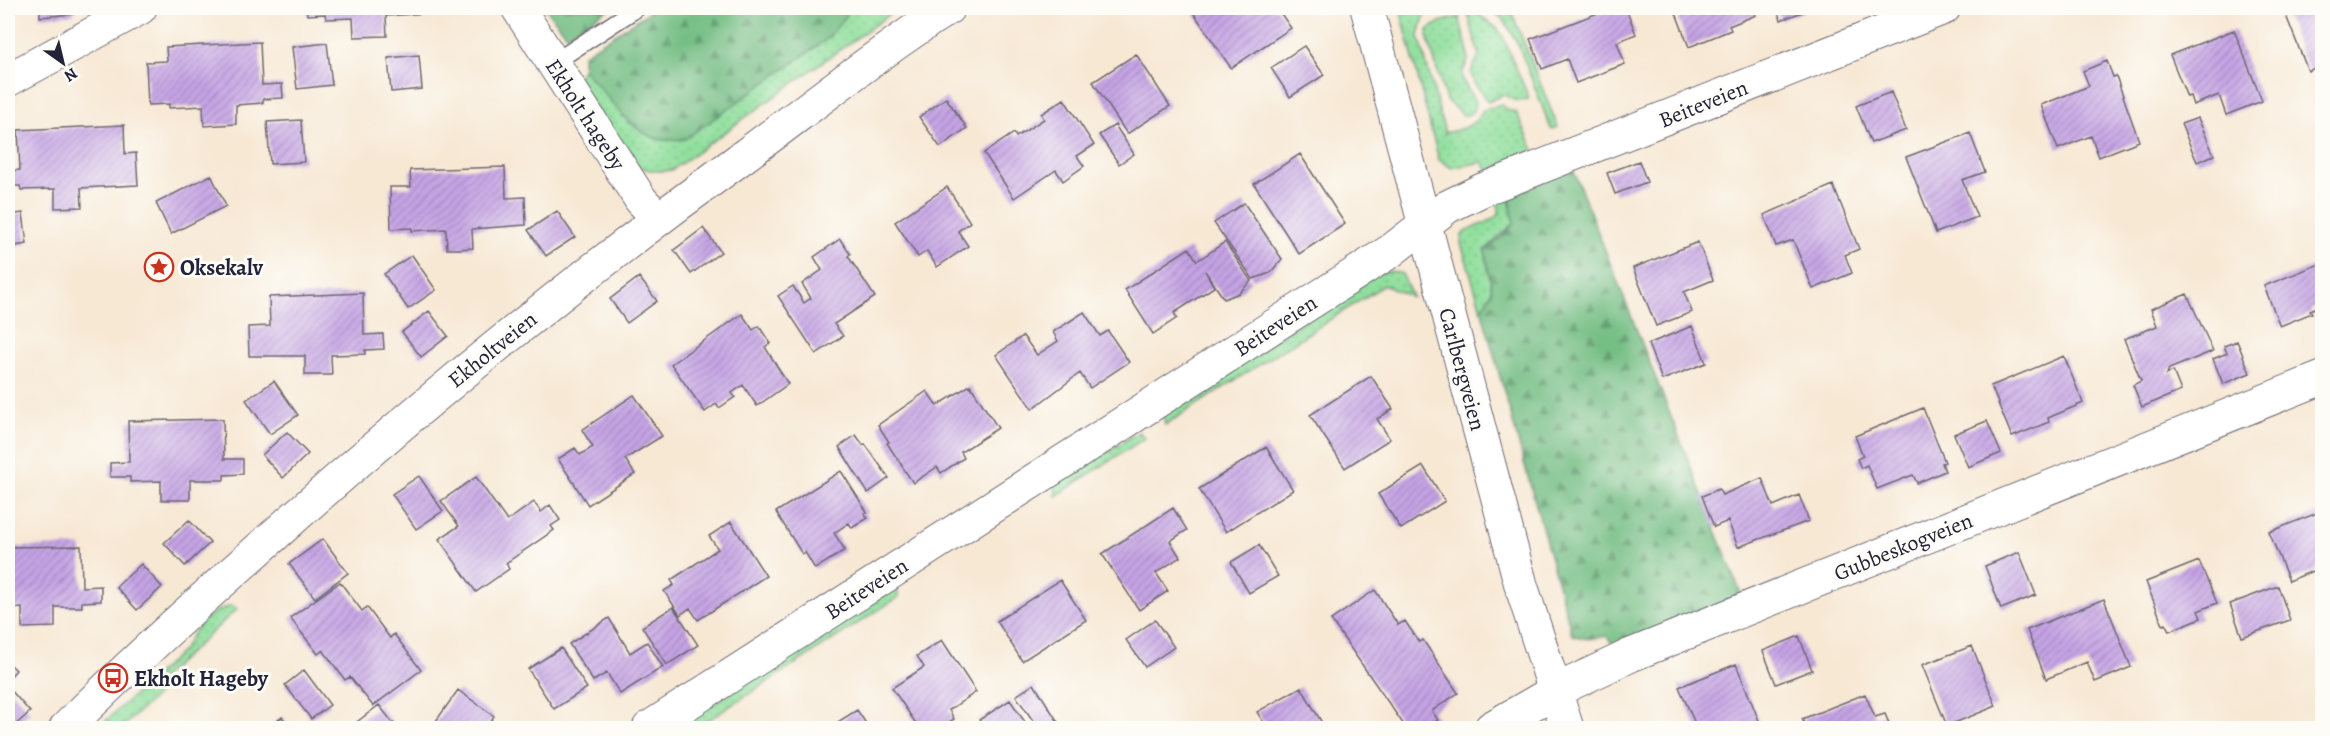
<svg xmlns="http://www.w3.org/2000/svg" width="2330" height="736" viewBox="0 0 2330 736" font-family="Alegreya,serif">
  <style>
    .grass { fill: url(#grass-dots); stroke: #59806c; stroke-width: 1.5 }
    .forest { fill: url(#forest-firs); stroke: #4b7060; stroke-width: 1.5 }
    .building { fill: url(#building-hatch) }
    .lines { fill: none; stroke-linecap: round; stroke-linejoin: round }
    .service-casing { stroke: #6d6771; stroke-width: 19 }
    .minor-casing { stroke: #6d6771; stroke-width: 35 }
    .tertiary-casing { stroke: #6d6771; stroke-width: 35 }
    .service { stroke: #fff; stroke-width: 16 }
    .minor { stroke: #fff; stroke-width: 33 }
    .tertiary { stroke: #fff; stroke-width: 33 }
    .labels { text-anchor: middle; stroke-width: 6; stroke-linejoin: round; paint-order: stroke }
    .street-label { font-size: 22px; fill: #22223b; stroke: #fdfcf7 }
    .poi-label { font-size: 22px; font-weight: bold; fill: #22223b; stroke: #fdfcf7; text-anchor: start }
  </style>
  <defs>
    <pattern id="grass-dots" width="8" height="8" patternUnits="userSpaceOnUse" patternTransform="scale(1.5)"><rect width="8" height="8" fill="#90df9d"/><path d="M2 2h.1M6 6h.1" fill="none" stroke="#7cbf88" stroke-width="1.8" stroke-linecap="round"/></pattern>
    <pattern id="forest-firs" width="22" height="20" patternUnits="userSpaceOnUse" patternTransform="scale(1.5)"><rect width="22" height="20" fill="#74be84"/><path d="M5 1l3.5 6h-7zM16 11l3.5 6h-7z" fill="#5f9a6d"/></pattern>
    <pattern id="building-hatch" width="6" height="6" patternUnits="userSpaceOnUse" patternTransform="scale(1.5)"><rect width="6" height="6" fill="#c6a4e5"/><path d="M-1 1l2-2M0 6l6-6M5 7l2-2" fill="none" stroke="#a085bb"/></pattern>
  </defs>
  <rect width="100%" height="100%" fill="#fdfcf7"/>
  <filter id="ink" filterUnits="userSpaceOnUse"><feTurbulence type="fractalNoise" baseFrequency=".0167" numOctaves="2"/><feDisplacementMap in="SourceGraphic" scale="12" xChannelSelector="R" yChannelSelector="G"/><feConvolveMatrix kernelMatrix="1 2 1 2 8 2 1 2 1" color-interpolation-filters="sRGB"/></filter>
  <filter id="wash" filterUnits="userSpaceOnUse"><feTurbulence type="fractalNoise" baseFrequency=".008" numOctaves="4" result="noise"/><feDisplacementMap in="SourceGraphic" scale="24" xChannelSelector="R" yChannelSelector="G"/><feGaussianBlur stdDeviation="1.35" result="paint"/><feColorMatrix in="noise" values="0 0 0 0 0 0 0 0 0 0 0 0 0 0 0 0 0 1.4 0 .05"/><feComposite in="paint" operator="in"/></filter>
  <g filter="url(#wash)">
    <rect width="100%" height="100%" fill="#f7e8d4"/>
    <path class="grass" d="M846,8H898L672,170C655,173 644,170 630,162L576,78L583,70L599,84L630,124L846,15Z
      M1400,8H1426L1419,36L1445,133C1461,129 1475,127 1483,110L1501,104L1507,110L1516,112L1535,152L1488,171L1483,162L1452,168L1439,160Z
      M1489,8H1510L1558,127L1551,129L1518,44L1504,20Z
      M1473,10L1497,28L1502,35L1529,98C1519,104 1512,100 1504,94L1488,102L1474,83L1471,72L1479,55L1469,18V13Z
      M1459,17L1468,51V60L1462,74L1463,81L1476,103L1474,110L1468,115H1463L1446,100L1427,36L1428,30L1440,22Z
      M1508,195L1514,223L1485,250L1492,292L1481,309L1461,243L1462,235C1473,225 1493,223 1500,213L1497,200Z
      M1391,271L1402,274L1412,297L1384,285L1165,425L1162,412L1377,274Z
      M1139,432L1145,438L1056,496L1055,483Z
      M896,587L899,597L696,728H692L690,722L695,715Z
      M232,605L237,609L162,678L167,686L121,728H98L181,652C188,644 190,636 197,628C205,617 220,609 232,605Z"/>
    <path class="forest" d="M545,8H610L567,35Z
      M655,8H846L847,15L827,39L685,139C678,139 669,141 662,140C630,135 606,91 583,70V55Z
      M1573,169L1742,596L1615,648L1607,636C1595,638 1584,641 1572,634L1481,309L1492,292L1485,250L1502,237L1514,223L1508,195Z"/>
    <g id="blocks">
      <path class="building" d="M40,8H74V14L40,17Z
        M306,8H441V12L386,16L387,36L354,37L353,18L326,19L325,14L307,15Z
        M1190,8H1277L1291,28L1231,68Z
        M1611,8H1626L1636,34L1617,42L1625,64L1576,83L1567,59L1542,69L1530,39Z
        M1674,8H1753L1756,15L1729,26L1731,30L1689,47Z
        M1776,8H1804L1805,11L1781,20Z
        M2283,8H2322V65L2308,71Z
        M2234,30L2262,101L2226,115L2219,95L2193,105L2190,96L2187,97L2170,55Z
        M260,42L262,85L282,84L283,98L263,99V103L236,105V124L204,126L203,106L169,108V104L148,105L146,62L167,61L166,47Z
        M327,43L332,85L297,89L292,47Z
        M1304,46L1324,75L1290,97L1271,68Z
        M1136,54L1170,106L1127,134L1093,82Z
        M419,55L422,89L391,92L388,58Z
        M2107,61L2113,77L2116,76L2139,141L2099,157L2091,136L2058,149L2041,105L2089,86L2083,71Z
        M1891,92L1906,130L1871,143L1856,106Z
        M946,98L967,128L940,147L919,117Z
        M1064,99L1094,145L1077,156L1084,166L1063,181L1056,170L1014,198L984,153L1014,133L1016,137L1044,119L1041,114Z
        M2198,118L2214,155L2197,162L2181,124Z
        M301,120L304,162L270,164L267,122Z
        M124,125L125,154L136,153L138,185L81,188L82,207L55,208V189L21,190L20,186H8V171L20,170L18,130Z
        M1115,125L1134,154L1119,164L1099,135Z
        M1970,133L1985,172L1962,180L1977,217L1936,233L1906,157Z
        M1300,154L1345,224L1299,254L1254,184Z
        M1639,161L1647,182L1615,194L1607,173Z
        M505,167L506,198L525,197L526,225L472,229L473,248L459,249H447L446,229L412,231V228L391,229L390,187H411L410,170Z
        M211,175L226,206L171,234L156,203Z
        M1833,185L1859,249L1845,255L1852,273L1813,289L1793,240L1776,246L1764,215Z
        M947,187L970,222L958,231L968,246L937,267L927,251L918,257L895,222Z
        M1244,203L1282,259L1270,273L1253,279L1214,223Z
        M557,211L575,237L546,256L528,230Z
        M23,213L27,244L8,247V215Z
        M703,228L721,252L691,274L674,250Z
        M840,239L850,254L848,256L875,297L834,324L843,336L816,354L778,296L793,286L804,303L811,298L802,284L822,270L814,257Z
        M1225,242L1251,281L1239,293L1224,299L1205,271L1214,287L1174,313L1177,318L1153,334L1125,290L1189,248L1197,261Z
        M1698,242L1713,280L1684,292L1692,312L1656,326L1633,268Z
        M412,255L436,290L408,309L384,274Z
        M2322,263V305L2310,310L2312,313L2280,326L2264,286Z
        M8,273H10L12,320H8Z
        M639,277L657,301L627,323L610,299Z
        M363,293L364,335L383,334L384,349L365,350V354L331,355L332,375H305V356H249L248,327L270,326L269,297Z
        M2187,294L2213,351L2169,369L2167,374L2173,371L2181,391L2142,407L2133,385L2141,381L2124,339L2157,326L2151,309Z
        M429,311L448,336L421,357L402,332Z
        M1084,312L1100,336L1108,331L1129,362L1090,388L1080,373L1032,409L996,355L1023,336L1037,355L1058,341L1053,332Z
        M742,314L753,330L759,326L770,343L765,347L788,384L757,406L743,385L732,393L735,397L719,408L716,404L705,412L671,364Z
        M1692,326L1706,363L1662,380L1648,344Z
        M2237,341L2250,373L2223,384L2213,359L2227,353L2224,346Z
        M2064,356L2083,403L2048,418L2049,422L2012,437L1991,386Z
        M1371,376L1393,409L1377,419L1390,439L1345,468L1310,415Z
        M274,381L298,415L270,434L246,400Z
        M970,385L998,428L961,452L964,458L941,473L937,467L913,483L887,443L889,442L878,425L927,391L937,406Z
        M634,395L662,436L625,459L635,474L588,505L558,459L575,448L580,455L593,447L582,430Z
        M1923,408L1945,462L1942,463L1945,471L1917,483L1913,475L1877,489L1867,465L1861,468L1857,459L1863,456L1855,436Z
        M223,419L224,459H243V474L224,475V480H190V500H161V481L130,482V477H110V463L129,462L128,421Z
        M1987,421L2001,453L1968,467L1954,434Z
        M287,432L308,454L283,478L262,455Z
        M856,435L863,445L865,444L889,478L868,493L839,447Z
        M1266,447L1293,490L1226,532L1199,489Z
        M1423,466L1445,501L1401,529L1378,494Z
        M841,471L867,512L864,513L868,518L852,528L849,523L834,533L845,550L815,569L805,552L802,554L776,512Z
        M419,476L443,511L416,529L392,494Z
        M476,477L507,521L534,502L541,512L550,505L560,520L551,526L554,530L506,563L509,569L476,592L439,539L459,526L441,501Z
        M1762,478L1773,506L1799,495L1809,521L1738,547L1728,521L1714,527L1702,496L1719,489L1722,495Z
        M1173,508L1187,530L1170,541L1180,557L1156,573L1168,591L1139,610L1102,554Z
        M2322,511V567L2289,581L2269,532Z
        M189,520L210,543L185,566L164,543Z
        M731,522L766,576L698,620L690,608L680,615L664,591L674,585L671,580L718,549L709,536Z
        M323,539L348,573L315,598L289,564Z
        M1259,545L1278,576L1249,593L1231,562Z
        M81,546L82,587L101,586V601L82,602V607H55V627L22,628V608L8,609V547Z
        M2019,552L2036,595L2001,609L1985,566Z
        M2199,561L2217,603L2198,611L2201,618L2169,631L2166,624L2163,625L2146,582Z
        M141,564L162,587L137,610L116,587Z
        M1060,580L1086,620L1022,661L997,621Z
        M340,582L362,611L367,607L390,638L394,634L421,670L373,706L350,677L345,680L323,650L318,654L290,618Z
        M2278,586L2290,620L2242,637L2230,604Z
        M1375,590L1398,625L1405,621L1419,642L1423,640L1458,693L1432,711L1438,720L1425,728H1413L1411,725L1406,728L1331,620Z
        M2104,599L2131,667L2095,682L2087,662L2046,679L2027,630Z
        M673,607L698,645L667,665L642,627Z
        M609,618L630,653L647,642L663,667L620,694L607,673L593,681L569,644Z
        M1155,620L1174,647L1145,667L1126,640Z
        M1799,636L1812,670L1776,684L1763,651Z
        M942,640L976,692L949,710L954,719L940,728H919L892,688L924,667L917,656Z
        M1972,646L1996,706L1947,726L1922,665Z
        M561,648L587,688L554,709L528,669Z
        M8,662L16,670L8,679Z
        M1736,664L1762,728H1697L1679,687Z
        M304,670L330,705L311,719L285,685Z
        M1034,684L1058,722L1047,728H1038L1016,696Z
        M1301,687L1325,728H1267L1257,712Z
        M9,688L30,712L12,728H8V690Z
        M458,690L494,716L487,727L489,728H431Z
        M1865,694L1875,717L1885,714L1891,728H1806L1802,719Z
        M1010,700L1029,728H985L979,720Z
        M379,705L397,728H349Z
        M857,710L869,728H828Z
        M282,717L292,728H268Z
        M518,721L526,727L527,724L533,728H512Z"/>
    </g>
  </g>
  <g filter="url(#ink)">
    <use href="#blocks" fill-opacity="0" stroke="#6d6771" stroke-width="1.5"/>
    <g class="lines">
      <g class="service-casing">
        <path id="service" d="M553,63L637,8"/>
      </g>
      <g class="minor-casing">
        <path id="minor" d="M518,8L641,200L658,218
          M8,80L140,8
          M649,728L1392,250L1447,207L1482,190L1944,8
          M1491,728L1555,691L1631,655L2322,378"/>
      </g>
      <g class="tertiary-casing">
        <path id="tertiary" d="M1367,8L1521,585L1567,728
          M66,728C128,666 193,607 259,549C414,409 576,278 744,156C812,106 878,53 948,8"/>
      </g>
      <use href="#service" class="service"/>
      <use href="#minor" class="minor"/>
      <use href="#tertiary" class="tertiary"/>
    </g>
  </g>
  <defs>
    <g id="sight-ring" transform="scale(1.5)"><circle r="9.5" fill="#fdfcf7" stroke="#c8321e" stroke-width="1.5"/><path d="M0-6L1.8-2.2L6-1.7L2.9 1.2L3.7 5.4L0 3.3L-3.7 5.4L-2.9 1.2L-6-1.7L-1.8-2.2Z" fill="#c8321e"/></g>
    <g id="bus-ring" transform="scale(1.5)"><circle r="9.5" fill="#fdfcf7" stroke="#c8321e" stroke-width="1.5"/><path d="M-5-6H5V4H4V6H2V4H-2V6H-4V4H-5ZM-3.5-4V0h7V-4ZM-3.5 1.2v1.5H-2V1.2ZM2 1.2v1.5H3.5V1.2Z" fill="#c8321e"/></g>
  </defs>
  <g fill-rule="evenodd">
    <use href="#sight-ring" x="159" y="267"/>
    <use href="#bus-ring" x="113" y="678"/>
  </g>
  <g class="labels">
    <g class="street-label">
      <text transform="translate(1703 103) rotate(-22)" y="8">Beiteveien</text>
      <text transform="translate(586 114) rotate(57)" y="8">Ekholt hageby</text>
      <text transform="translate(1275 325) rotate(-33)" y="8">Beiteveien</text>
      <text transform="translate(492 349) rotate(-39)" y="8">Ekholtveien</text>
      <text transform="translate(1463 369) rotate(75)" y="8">Carlbergveien</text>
      <text transform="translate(1903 546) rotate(-22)" y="8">Gubbeskogveien</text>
      <text transform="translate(866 588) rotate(-33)" y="8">Beiteveien</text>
    </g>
    <g class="poi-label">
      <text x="180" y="275">Oksekalv</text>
      <text x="134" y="686">Ekholt Hageby</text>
    </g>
  </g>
  <rect width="2330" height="736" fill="none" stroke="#fdfcf7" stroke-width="30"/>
  <g transform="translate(63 63) rotate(146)" stroke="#fdfcf7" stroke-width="4.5" paint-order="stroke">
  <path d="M0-4.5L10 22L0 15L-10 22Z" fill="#22223b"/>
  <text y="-9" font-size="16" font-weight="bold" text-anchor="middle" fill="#22223b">N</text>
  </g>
</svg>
